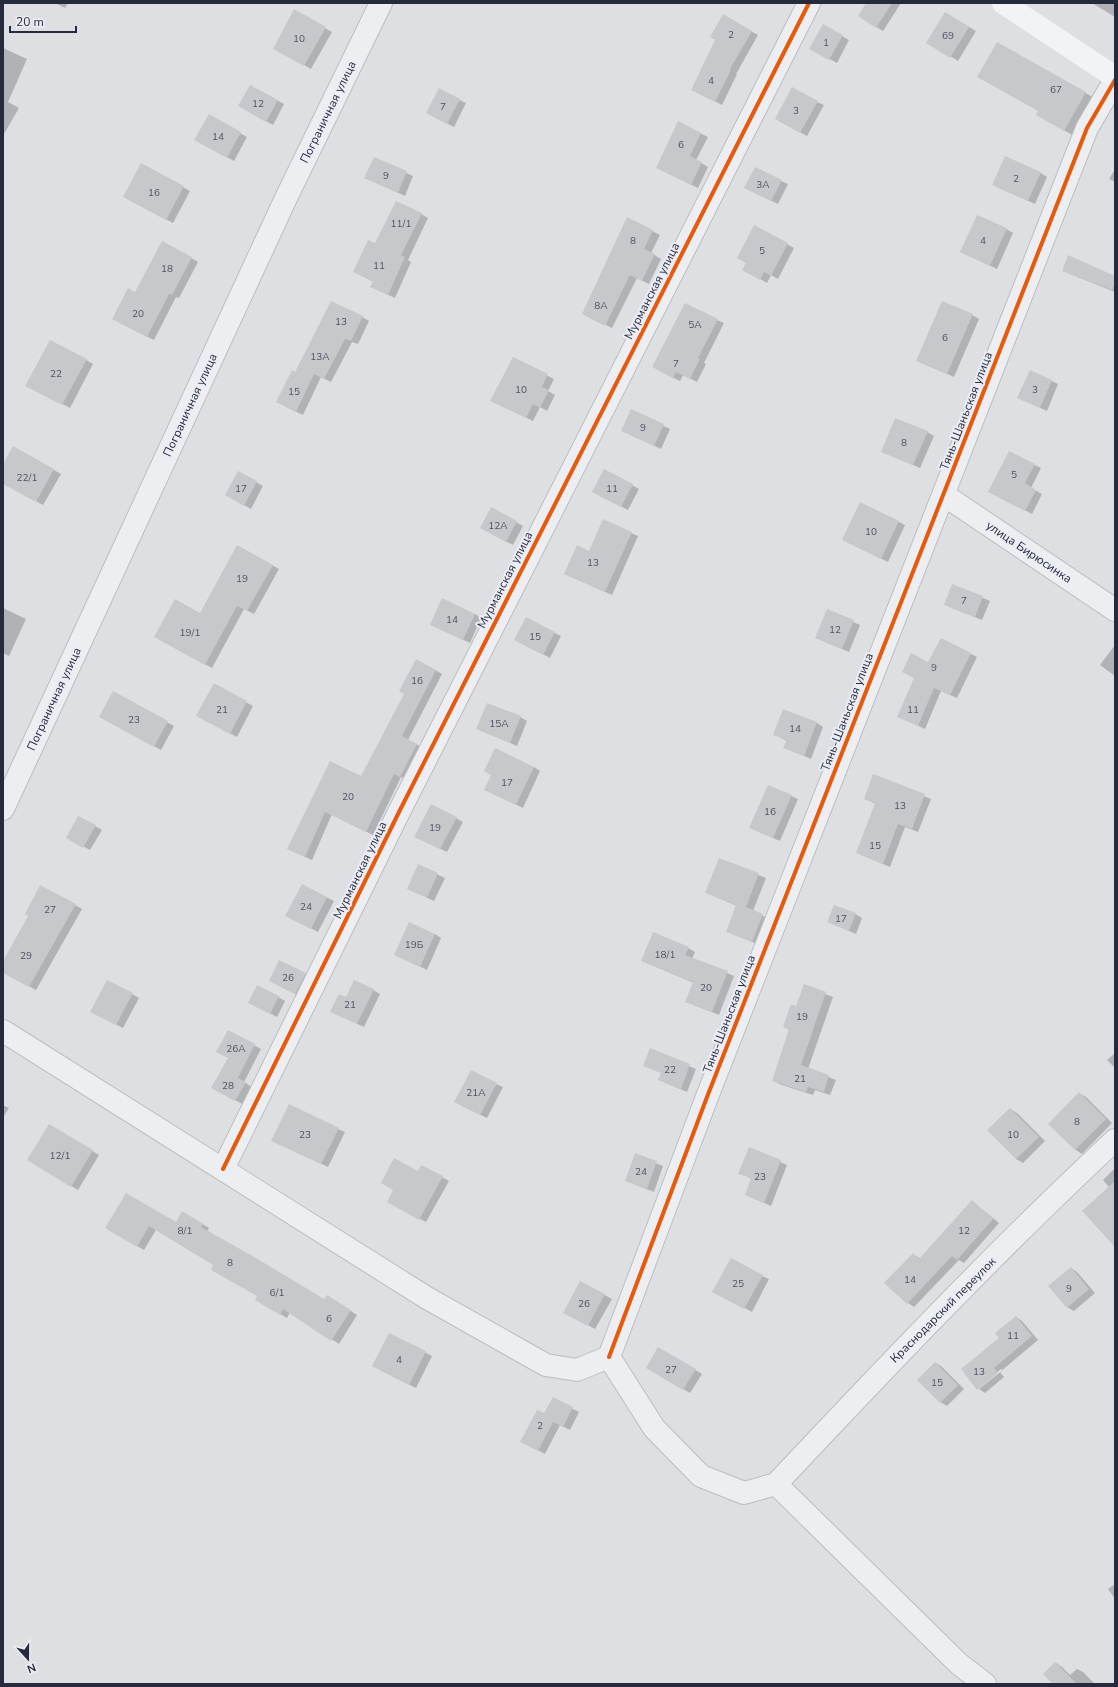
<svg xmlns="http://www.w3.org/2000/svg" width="1118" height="1687" viewBox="0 0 1118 1687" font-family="'Nunito Sans',sans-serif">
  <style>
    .shadow { fill: #0003 }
    .building { fill: #c6c8cc }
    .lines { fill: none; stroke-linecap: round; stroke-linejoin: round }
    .minor-casing { stroke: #bcbdc1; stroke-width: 24 }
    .minor { stroke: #edeef1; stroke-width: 22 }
    .secondary { stroke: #f2f3f5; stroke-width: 22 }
    .cycleway-casing { stroke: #ebedf4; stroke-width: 6 }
    .cycleway { stroke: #e8590c; stroke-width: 4 }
    .labels { text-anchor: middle; stroke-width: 4; stroke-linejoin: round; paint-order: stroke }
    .number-label { font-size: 10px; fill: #4e5361 }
    .street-label { font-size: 12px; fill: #252b3c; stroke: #ebedf4 }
  </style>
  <rect width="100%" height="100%" fill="#dedfe3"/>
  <path class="shadow" d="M55,3H68L65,8Z
    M867,3H901L883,31L859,16Z
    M1092,3H1115V17Z
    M295,11L332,32L311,69L274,48Z
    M945,13L976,31L958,61L927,42Z
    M723,16L758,35L736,74H737L722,105L699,93Z
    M824,26L849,40L837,63L811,49Z
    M998,43L1096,99L1074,136L1037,115L1039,111Z
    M3,48L27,59L8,102L19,108L4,134L3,133Z
    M251,86L284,104L273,125L239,106Z
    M459,100L466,103L454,127L434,117Z
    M817,102L824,105L807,136L776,119Z
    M209,116L247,137L234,161L196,140Z
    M679,123L708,137L696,160L708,167L698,188L664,171Z
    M374,158L413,176L405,196L366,178Z
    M142,165L190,191L173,223L131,201Z
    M1115,169V182L1109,179Z
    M1041,173L1047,177L1035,204L999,188Z
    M781,181L788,184L778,204L752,191Z
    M421,214L428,218L408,260L411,262L395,298L378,290L374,282L354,272L376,245Z
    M628,219L660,235L651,253L661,259L649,284L637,278L612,328L590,317Z
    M754,226L794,248L778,279L771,275L767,283L750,273L747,262Z
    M1006,229L1013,233L997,269L961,252Z
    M191,258L198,262L179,298L176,297L154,340L120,323L136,294Z
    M1063,271L1115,277V292L1070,274Z
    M972,315L979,319L954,377L924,364Z
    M362,317L369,321L358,344L352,342L331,382L321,377L303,415L284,406L296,374Z
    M717,320L724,323L704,363L706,364L697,382L683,375L680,381L660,371Z
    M513,358L554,379L548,391L555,395L547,411L540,407L533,421L498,404Z
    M86,360L93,364L70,408L33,389Z
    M1030,371L1058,384L1047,411L1019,398Z
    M631,411L670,429L661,449L629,434Z
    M927,432L934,436L920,468L882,452Z
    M13,447L61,474L43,505L3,483V466Z
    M1035,465L1041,468L1031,488L1042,494L1032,514L996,495Z
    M604,470L639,489L628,510L600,496Z
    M238,472L263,486L251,509L233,499Z
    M492,509L523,526L513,545L481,528Z
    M899,522L905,525L888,562L843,540Z
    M631,533L638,536L612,595L565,574L590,552Z
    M237,546L279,569L254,614L244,609L212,668L155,637L201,614Z
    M953,585L990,601L982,620L952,608Z
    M3,608L26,619L9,656L3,653Z
    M828,611L860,625L849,652L816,638Z
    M475,614L481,618L470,643L438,628Z
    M555,633L561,636L550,658L522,643Z
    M941,639L977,657L957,698L941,691L925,729L899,717Z
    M1115,645V676L1100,665Z
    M435,670L442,674L408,740L423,748L407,780L401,777L373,835L332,814L312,860L288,849L331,762L361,777Z
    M214,685L253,706L237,737L204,720Z
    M114,693L174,726L161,750L101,716Z
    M520,717L527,721L517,746L478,729Z
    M817,723L823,727L811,759L785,748L787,741L774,734Z
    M534,767L540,771L523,808L492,793Z
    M874,776L931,799L918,832L905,827L890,867L857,853L876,804L865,799Z
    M791,796L798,799L780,841L757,831Z
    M79,817L102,830L90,850L67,837Z
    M456,818L463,822L447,852L422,840Z
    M720,859L766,878L753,911L769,919L759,945L727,931L737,906L707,893Z
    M419,866L445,878L434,901L408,889Z
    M302,885L334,901L318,932L293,919Z
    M75,905L82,909L36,990L3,972V963Z
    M855,914L862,918L856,934L828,922Z
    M435,934L441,938L427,970L402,958Z
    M688,948L695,952L692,959L734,976L719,1015L686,1002L694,983L649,964Z
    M305,974L312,977L302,997L277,985Z
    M804,986L833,997L808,1069L836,1080L830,1095L815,1090L813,1095L779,1084L773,1080L790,1030L784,1027L797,1007Z
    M373,990L380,994L364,1027L338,1015L346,998Z
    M132,994L139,998L123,1028L98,1015Z
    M278,997L285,1001L277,1017L256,1006Z
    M228,1031L261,1049L244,1082L252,1087L242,1104L212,1087L229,1058Z
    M651,1050L696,1069L687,1092L659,1080L662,1073L644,1066Z
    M1115,1053V1068L1107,1060Z
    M496,1084L503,1087L487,1118L462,1106Z
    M1079,1093L1086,1097L1112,1123L1082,1154L1076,1150L1049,1124Z
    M3,1105L9,1108L3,1118Z
    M1010,1109L1017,1113L1045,1141L1023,1163L1016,1159Z
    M49,1125L99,1155L78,1190L28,1160Z
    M338,1129L345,1132L328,1167L279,1144Z
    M749,1149L787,1165L771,1206L746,1195L752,1179L740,1173Z
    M635,1155L663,1166L654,1192L626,1181Z
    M422,1166L449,1181L426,1222L388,1202L418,1172Z
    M1114,1169L1115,1170V1243L1109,1187L1103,1180Z
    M972,1201L999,1223L964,1263L959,1260L914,1307L908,1303L886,1283L913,1254L921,1259Z
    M183,1212L209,1228L207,1232L325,1300H334L357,1315L339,1344L290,1312L287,1318L256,1300L258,1296L215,1265L156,1230L144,1250L106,1228L176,1223Z
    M1071,1268L1077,1272L1095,1293L1074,1311L1067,1307Z
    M762,1276L769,1279L752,1312L714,1291Z
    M580,1282L612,1299L595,1329L571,1316Z
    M1016,1317L1022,1321L1038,1340L1000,1372L1004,1377L985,1393L979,1389L1003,1370L1001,1369L979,1387V1389L962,1369L1000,1338L996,1333Z
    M390,1334L432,1356L416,1388L380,1370Z
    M659,1348L702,1374L690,1393L647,1367Z
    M936,1363L942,1367L964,1389L947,1406L940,1402Z
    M553,1399L579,1412L570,1430L560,1425L545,1454L528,1445Z
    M1115,1584V1599L1108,1589Z
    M1056,1663L1062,1667L1070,1675L1077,1669L1083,1672L1095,1684H1054Z"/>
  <path class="building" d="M866,3H892L876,28L858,16Z
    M294,9L326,27L304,66L273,49Z
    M945,12L969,27L950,58L926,43Z
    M723,14L752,31L730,69L731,70L715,102L691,90L715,40L710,37Z
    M823,24L843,35L829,60L809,49Z
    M997,42L1086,92L1064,131L1036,115L1038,111L977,77Z
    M250,85L278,100L266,122L238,106Z
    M792,87L818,101L800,133L775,119Z
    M439,88L460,99L447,124L426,113Z
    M209,114L241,132L227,158L194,140Z
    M678,121L701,133L690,156L702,162L691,185L656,168Z
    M1005,156L1041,172L1028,201L992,185Z
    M374,157L407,171L398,193L364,178Z
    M141,163L184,186L166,220L123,197Z
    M755,167L782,180L771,201L744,188Z
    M396,201L422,213L401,255L405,257L388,295L370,287L373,281L353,272L368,240L375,243Z
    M977,215L1007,228L990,266L960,252Z
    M627,217L653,230L644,249L655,254L642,281L630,275L605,326L582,314Z
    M754,225L788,243L771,276L764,272L760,280L742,270L746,263L737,258Z
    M162,241L192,257L172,295L169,294L147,337L112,319L128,288L135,292Z
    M1068,255L1115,276V282L1112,290L1062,271Z
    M331,301L363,316L351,341L345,339L324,379L314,374L296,412L276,402L292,370L295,372Z
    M942,301L973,314L947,374L916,361Z
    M685,303L718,319L698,358L700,359L690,379L676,372L673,378L652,367Z
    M50,340L87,359L62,405L25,386Z
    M513,357L548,374L542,387L549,390L540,408L533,404L526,418L490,401Z
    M1030,370L1052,380L1040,408L1017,398Z
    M631,409L664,424L654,446L621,431Z
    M895,418L928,431L913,465L881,452Z
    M13,446L54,469L36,502L3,484V464Z
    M1009,451L1035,464L1025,483L1036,490L1025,511L988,492Z
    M604,469L633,484L621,507L592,492Z
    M238,471L257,481L244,506L225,495Z
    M860,502L899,521L881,559L842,540Z
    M491,507L517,521L506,542L480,528Z
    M603,519L632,532L605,592L564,574L577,545L589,551Z
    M237,545L273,565L247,611L237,606L205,665L154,637L175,599L200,613Z
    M952,584L983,596L975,617L944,605Z
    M442,598L475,614L463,640L430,625Z
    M827,609L854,620L842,649L815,638Z
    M526,617L555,632L543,655L514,640Z
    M941,638L971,653L950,695L934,688L918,726L897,717L914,678L902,672L911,653L928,662Z
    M416,659L436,670L402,736L417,744L400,777L394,774L366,832L325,812L305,857L287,849L330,761L361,776L404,694L399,691Z
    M214,683L247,701L230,734L196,716Z
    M113,691L168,721L154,747L99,717Z
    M487,703L521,716L510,743L476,729Z
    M783,709L817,722L804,756L783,748L787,740L773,735Z
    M495,748L534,767L516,805L484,790L491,775L484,771Z
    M873,774L925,794L912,829L898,824L883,864L856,853L875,803L864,799Z
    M768,785L792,795L773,838L749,828Z
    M431,804L457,817L440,849L414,837Z
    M78,816L96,825L83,848L66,838Z
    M719,858L759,873L746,907L763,914L752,942L726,932L736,905L705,893Z
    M418,864L438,873L427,898L407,889Z
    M302,884L327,897L311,929L285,916Z
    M40,885L76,904L29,987L3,973V961L28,916L25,914Z
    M834,905L856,913L849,931L827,922Z
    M409,922L435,934L420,967L394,955Z
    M653,932L689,947L685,955L728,971L712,1012L685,1002L693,982L641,961Z
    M279,960L306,973L295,994L269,981Z
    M107,980L133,993L116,1025L90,1012Z
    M354,980L374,989L357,1024L330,1012L339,994L346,997Z
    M804,984L826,992L801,1065L829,1075L824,1092L808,1087L806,1092L772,1081L789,1029L783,1027L791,1004L796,1006Z
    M257,985L279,996L270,1014L248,1003Z
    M228,1030L255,1044L238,1078L246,1082L235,1101L211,1088L228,1058L216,1052Z
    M650,1048L690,1064L681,1089L658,1080L661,1073L643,1066Z
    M471,1070L497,1083L480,1115L454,1102Z
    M1079,1092L1106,1119L1075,1150L1048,1124Z
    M289,1104L339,1128L321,1164L271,1141Z
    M1010,1108L1039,1137L1016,1159L987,1130Z
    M49,1124L93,1150L71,1187L27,1160Z
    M749,1147L781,1160L764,1203L745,1195L751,1178L738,1174Z
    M635,1153L657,1161L647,1189L625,1181Z
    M394,1158L418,1171L421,1165L443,1176L419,1220L387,1202L393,1190L381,1183Z
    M1115,1181V1247L1082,1211Z
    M126,1193L176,1222L182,1211L203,1224L201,1227L256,1258L324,1299L327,1295L351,1310L331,1341L283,1309L280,1315L255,1300L257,1296L211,1270L213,1265L149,1226L137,1247L105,1228Z
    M972,1200L993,1219L957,1260L952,1256L907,1304L884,1283L913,1253L919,1259Z
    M731,1258L763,1275L744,1309L712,1292Z
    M1071,1267L1089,1289L1067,1308L1048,1286Z
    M580,1281L605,1294L588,1326L563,1313Z
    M1016,1316L1032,1336L994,1368L998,1373L977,1390L961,1369L999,1338L995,1333Z
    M389,1333L426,1351L409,1385L372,1366Z
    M658,1347L696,1369L683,1390L646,1368Z
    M935,1362L958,1385L940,1403L917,1380Z
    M553,1397L573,1407L563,1427L553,1422L538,1451L520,1442L537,1410L544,1413Z
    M1055,1662L1077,1684H1053L1043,1674Z"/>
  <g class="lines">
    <g class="minor-casing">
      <path id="minor" d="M944,495L1115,610
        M3,809L286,198L381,3
        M3,1031L427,1298L546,1365L577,1370L609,1357L654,1428L701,1476L744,1493L776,1484L959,1664L985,1684
        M223,1169L400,810L809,3
        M609,1357L707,1097L1087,128L1115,80
        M776,1484C886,1367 997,1250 1115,1140"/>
    </g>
    <use href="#minor" class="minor"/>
    <path class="secondary" d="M1003,3L1115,77"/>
    <g class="cycleway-casing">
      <path id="cycleway" d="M223,1169L400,810L809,3
        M609,1357L707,1097L1087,128L1115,80"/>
    </g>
    <use href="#cycleway" class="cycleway"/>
  </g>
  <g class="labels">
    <g class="number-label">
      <text x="731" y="38">2</text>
      <text x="948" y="39">69</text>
      <text x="299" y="42">10</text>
      <text x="826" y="46">1</text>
      <text x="711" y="84">4</text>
      <text x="1056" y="93">67</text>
      <text x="258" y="107">12</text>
      <text x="443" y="110">7</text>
      <text x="796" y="114">3</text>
      <text x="218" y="140">14</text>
      <text x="681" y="148">6</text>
      <text x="386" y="179">9</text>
      <text x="1016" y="182">2</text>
      <text x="763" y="188">3А</text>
      <text x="154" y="196">16</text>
      <text x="401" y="227">11/1</text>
      <text x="633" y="244">8</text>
      <text x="983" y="244">4</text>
      <text x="762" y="254">5</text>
      <text x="379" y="269">11</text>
      <text x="167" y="272">18</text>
      <text x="601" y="309">8А</text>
      <text x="138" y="317">20</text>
      <text x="341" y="325">13</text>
      <text x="695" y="328">5А</text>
      <text x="945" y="341">6</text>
      <text x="320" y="360">13А</text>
      <text x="676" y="367">7</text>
      <text x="56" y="377">22</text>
      <text x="521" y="393">10</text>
      <text x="1035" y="393">3</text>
      <text x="294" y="395">15</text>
      <text x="643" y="431">9</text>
      <text x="904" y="446">8</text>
      <text x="1014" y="478">5</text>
      <text x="27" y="481">22/1</text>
      <text x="241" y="492">17</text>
      <text x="612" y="492">11</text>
      <text x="498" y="529">12А</text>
      <text x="871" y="535">10</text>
      <text x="593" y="566">13</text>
      <text x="242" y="582">19</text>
      <text x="964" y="604">7</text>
      <text x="452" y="623">14</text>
      <text x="835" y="633">12</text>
      <text x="190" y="636">19/1</text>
      <text x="535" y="640">15</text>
      <text x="934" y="671">9</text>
      <text x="417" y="684">16</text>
      <text x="222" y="713">21</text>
      <text x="913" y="713">11</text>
      <text x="134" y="723">23</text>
      <text x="499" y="727">15А</text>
      <text x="795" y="732">14</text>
      <text x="507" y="786">17</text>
      <text x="348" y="800">20</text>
      <text x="900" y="809">13</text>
      <text x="770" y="815">16</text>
      <text x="435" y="831">19</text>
      <text x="875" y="849">15</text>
      <text x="306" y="910">24</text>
      <text x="50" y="913">27</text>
      <text x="841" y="922">17</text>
      <text x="414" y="948">19Б</text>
      <text x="665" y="958">18/1</text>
      <text x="26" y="959">29</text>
      <text x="288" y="981">26</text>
      <text x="706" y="991">20</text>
      <text x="350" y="1008">21</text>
      <text x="802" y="1020">19</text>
      <text x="236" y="1052">26А</text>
      <text x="670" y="1073">22</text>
      <text x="800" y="1082">21</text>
      <text x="228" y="1089">28</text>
      <text x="476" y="1096">21А</text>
      <text x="1077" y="1125">8</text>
      <text x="305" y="1138">23</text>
      <text x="1013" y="1138">10</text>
      <text x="60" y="1159">12/1</text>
      <text x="641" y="1175">24</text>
      <text x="760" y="1180">23</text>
      <text x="185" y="1234">8/1</text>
      <text x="964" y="1234">12</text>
      <text x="230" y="1266">8</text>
      <text x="910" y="1283">14</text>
      <text x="738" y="1287">25</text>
      <text x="1069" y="1292">9</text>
      <text x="277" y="1296">6/1</text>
      <text x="584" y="1307">26</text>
      <text x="329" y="1322">6</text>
      <text x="1013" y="1339">11</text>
      <text x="399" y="1363">4</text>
      <text x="671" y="1373">27</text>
      <text x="979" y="1375">13</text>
      <text x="937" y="1386">15</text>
      <text x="540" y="1429">2</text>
    </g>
    <g class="street-label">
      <text transform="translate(328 112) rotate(-64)" y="4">Пограничная улица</text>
      <text transform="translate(652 291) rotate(-63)" y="4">Мурманская улица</text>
      <text transform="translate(190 405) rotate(-65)" y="4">Пограничная улица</text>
      <text transform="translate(966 411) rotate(-69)" y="4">Тянь-Шаньская улица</text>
      <text transform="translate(1029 552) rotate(34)" y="4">улица Бирюсинка</text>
      <text transform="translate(505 580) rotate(-63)" y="4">Мурманская улица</text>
      <text transform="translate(54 699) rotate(-65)" y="4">Пограничная улица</text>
      <text transform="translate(847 712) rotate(-69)" y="4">Тянь-Шаньская улица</text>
      <text transform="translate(360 870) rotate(-64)" y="4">Мурманская улица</text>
      <text transform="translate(729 1014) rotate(-69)" y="4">Тянь-Шаньская улица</text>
      <text transform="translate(943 1310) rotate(-45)" y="4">Краснодарский переулок</text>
    </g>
  </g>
  <rect width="1118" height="1687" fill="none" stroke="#252b3c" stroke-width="8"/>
  <g transform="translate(28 1659) rotate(159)" stroke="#ebedf4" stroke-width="3" paint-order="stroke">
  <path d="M0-3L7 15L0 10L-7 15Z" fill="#252b3c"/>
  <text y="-6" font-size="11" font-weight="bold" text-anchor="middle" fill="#252b3c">N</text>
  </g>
  <path d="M10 26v6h66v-6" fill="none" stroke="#252b3c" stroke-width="2"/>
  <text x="16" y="26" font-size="12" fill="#252b3c" stroke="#ebedf4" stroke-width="3" paint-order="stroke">20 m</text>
</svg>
